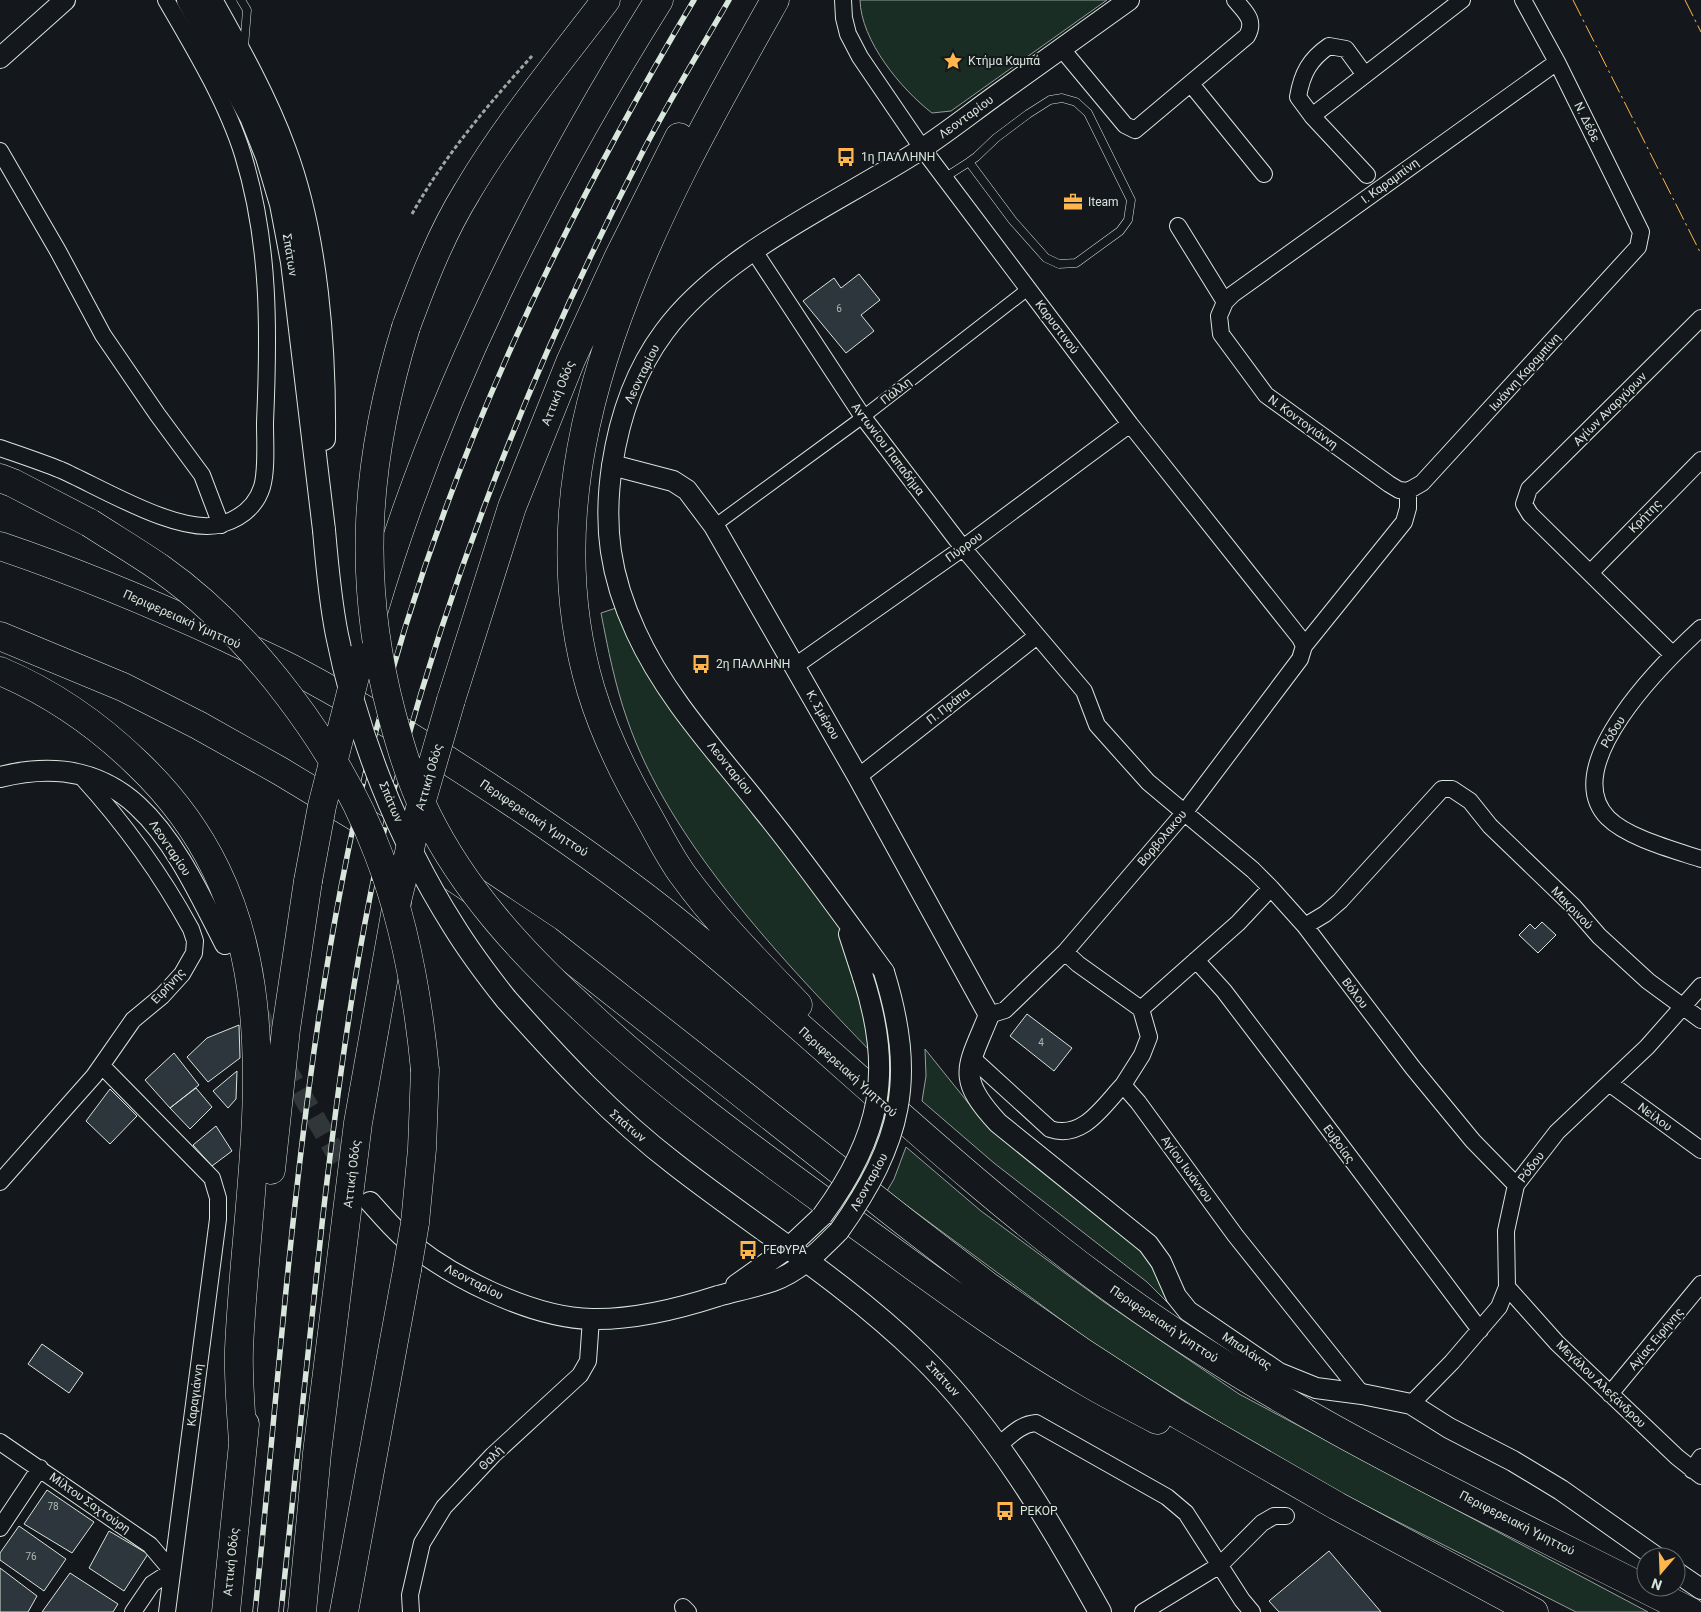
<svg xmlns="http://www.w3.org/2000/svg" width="1701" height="1612" viewBox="0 0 1701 1612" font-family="Roboto,sans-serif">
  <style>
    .green { fill: #1a2d24; stroke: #939e99 }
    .building { fill: #2c363c; stroke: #d8e6dc }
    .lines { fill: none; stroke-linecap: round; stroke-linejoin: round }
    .tertiary-tunnel { stroke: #313739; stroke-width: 20; stroke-dasharray: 20 10; stroke-linecap: butt }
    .service-casing { stroke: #d8e6dc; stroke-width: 9 }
    .pedestrian-casing { stroke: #d8e6dc; stroke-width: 14 }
    .minor-casing { stroke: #d8e6dc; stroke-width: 18 }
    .tertiary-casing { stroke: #d8e6dc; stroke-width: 22 }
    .secondary-casing { stroke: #d8e6dc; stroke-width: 24 }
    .motorway-casing { stroke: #d8e6dc; stroke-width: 29 }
    .path { stroke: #9da8a2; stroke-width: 3; stroke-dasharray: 4 2.5; stroke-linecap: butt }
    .service { stroke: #14181c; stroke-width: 8 }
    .pedestrian { stroke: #14181c; stroke-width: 12 }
    .minor { stroke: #14181c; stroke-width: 16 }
    .tertiary { stroke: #14181c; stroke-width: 20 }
    .secondary { stroke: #14181c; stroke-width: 22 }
    .motorway { stroke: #14181c; stroke-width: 28 }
    .rail-casing { stroke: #d8e6dc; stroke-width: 5.5 }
    .rail { stroke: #14181c; stroke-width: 4; stroke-dasharray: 11; stroke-linecap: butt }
    .tertiary-bridge-casing { stroke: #d8e6dc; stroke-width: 22; stroke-linecap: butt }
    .secondary-bridge-casing { stroke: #d8e6dc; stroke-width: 24; stroke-linecap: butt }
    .motorway-bridge-casing { stroke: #d8e6dc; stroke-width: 29; stroke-linecap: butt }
    .tertiary-bridge { stroke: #14181c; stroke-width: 20 }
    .secondary-bridge { stroke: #14181c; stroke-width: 22 }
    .motorway-bridge { stroke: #14181c; stroke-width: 28 }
    .power { stroke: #ffb74d; stroke-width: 1; stroke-dasharray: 18 4 2.5 4; stroke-linecap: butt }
    .labels { text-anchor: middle; stroke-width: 4; stroke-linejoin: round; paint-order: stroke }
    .number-label { font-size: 10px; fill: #adbab4 }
    .poi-label { font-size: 12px; fill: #d8e6dc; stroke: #14181c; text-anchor: start }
    .street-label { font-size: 12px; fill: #d8e6dc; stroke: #14181c }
  </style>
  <rect width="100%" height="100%" fill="#14181c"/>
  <path class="green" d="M860,0H1107L951,111L932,113C901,89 861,41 860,0Z
    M622,606L831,910L850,949L874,1055C785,963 669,842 627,719C615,685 608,649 601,613Z
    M925,1049L982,1120L1135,1244L1148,1260L1174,1309L1147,1282L994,1163L922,1101L926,1076Z
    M906,1147L981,1211L1104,1302L1239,1394L1648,1612H1576L1343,1494L1256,1445L1098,1347L887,1191L894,1179Z"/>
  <path class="building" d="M859,274L880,300L861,315L874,331L846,353L803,301L834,278L841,288Z
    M1542,922L1556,935L1538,953L1519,935L1530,924L1535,929Z
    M1027,1014L1072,1048L1054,1071L1010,1036Z
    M239,1025L240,1058L208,1082L187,1057L207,1038Z
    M174,1053L199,1085L170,1108L145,1080Z
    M237,1071L236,1099L228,1108L213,1091Z
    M196,1088L212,1107L190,1129L170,1108Z
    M110,1089L137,1116L110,1144L86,1121Z
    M216,1126L232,1151L212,1166L193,1145Z
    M42,1344L83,1373L69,1393L28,1364Z
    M47,1490L94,1522L72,1553L24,1524Z
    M19,1526L66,1559L44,1591L0,1560V1553Z
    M109,1531L148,1554L124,1591L89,1568Z
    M1329,1551L1381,1612H1279L1269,1601Z
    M0,1568L37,1596L28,1612H0Z
    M70,1573L118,1604L113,1612H42Z"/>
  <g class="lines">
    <path class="tertiary-tunnel" d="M258,1011L286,1068L344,1167L354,1181"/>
    <g class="service-casing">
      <path id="service" d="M241,0L247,10L244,47
        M944,178L969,162L976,157L996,138L1028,114L1050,100L1062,98L1076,102L1088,113L1131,200L1128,220L1120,231L1076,263L1059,264L1046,258L1013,221L969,162"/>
    </g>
    <g class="pedestrian-casing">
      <path id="pedestrian" d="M714,526L863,417L1028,289"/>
    </g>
    <g class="minor-casing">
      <path id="minor" d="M843,0L844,18L848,34L860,57L922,148L1130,424L1300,638L1304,646L1300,659L1184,813L1065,952L1005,1010L989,1015
        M1061,48L1125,125L1135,130L1247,36C1256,20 1245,12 1235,0
        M1365,75L1346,49L1329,46C1310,59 1302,73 1298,97L1312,116L1367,175
        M1191,84L1264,174
        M1312,116L1462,0
        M0,151L58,251L103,335L157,414L202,475L221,525
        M1178,226L1225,302
        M754,251L863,417L963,548L1084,691L1097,725L1148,782L1253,870L1271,888L1305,926L1413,1068L1473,1141L1516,1185
        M0,448C20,455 41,462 61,470C100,487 181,537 222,524C241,518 256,506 262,487C267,470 265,442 265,423C269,332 270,243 243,155C227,103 194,48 166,0
        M1408,491L1399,490L1389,484L1266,395L1221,334L1219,316L1225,302L1233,294L1557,62
        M1408,491L1422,483L1638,247L1641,232L1557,62L1523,0
        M1590,573L1701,460
        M1701,628C1664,662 1557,766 1608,818C1628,838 1674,850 1701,859
        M1304,646L1404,522L1408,508V491
        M1672,654L1530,514L1524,504L1529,489L1701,318
        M795,666L963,548L1130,424
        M858,777L1037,636
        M1305,926L1325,914L1340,901L1442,789H1452L1470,801L1490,826L1573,906L1599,936L1648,981L1701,1020
        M1065,952L1078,964L1141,1009L1149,1037L1142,1055L1123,1085L1138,1102L1235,1235L1362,1394
        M1196,960L1224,991L1294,1083L1480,1330
        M1141,1009L1238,923L1271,888
        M972,1058L1050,1129C1083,1140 1103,1106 1123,1085
        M102,1066L212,1178L218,1198V1219L167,1612
        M1609,1083L1701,1150
        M0,1182L94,1076L133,1020L162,996L182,974L194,953L195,941L191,929C161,874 123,822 81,776
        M1507,1287L1557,1343L1677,1457L1701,1476
        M1610,1394L1701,1284
        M1411,1404L1452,1362L1499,1307L1507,1287L1506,1231L1516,1185L1557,1132L1647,1047L1701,986
        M0,1442L150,1545L172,1571L152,1584L133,1612
        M999,1445C1011,1435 1021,1424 1036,1423L1167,1497L1186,1513L1242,1600L1252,1612
        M1692,1470L1701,1457
        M0,1528L40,1468
        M683,1607L688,1612
        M411,1612L410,1595L422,1543L444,1507L493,1455L580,1375L588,1361L591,1319
        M1143,1612L1220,1565L1262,1523L1274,1516H1286"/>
    </g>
    <g class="tertiary-casing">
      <path id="tertiary" d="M0,58L65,0
        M612,465L673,481L687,490L714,526L858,777L989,1015C968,1067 955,1077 998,1123L1148,1244L1161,1262L1176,1296L1188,1311L1279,1373L1316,1388L1362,1394L1411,1404L1449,1428L1513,1461L1561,1490L1656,1557
        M0,777C132,744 175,846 225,944
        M849,934L863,977
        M884,972C844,917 805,862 762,809C718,753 666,698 636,632C610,576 603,527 612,466C619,419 635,371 664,332C722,253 838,203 920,150C946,133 970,114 995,96C1039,64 1084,32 1129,0
        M370,1202C380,1213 390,1225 401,1235C445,1275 531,1318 592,1319C634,1320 678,1309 718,1296C736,1291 755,1287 773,1281C799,1272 819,1251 839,1231
        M736,1285L788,1248L822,1216
        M1676,1572L1701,1589"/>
    </g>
    <g class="secondary-casing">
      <path id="secondary" d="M188,0L251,117L267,157L281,204L292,262L324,530
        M211,0C238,48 266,98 285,150C317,236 325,347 324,439
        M506,999C559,1059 612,1116 676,1165C757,1228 845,1282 919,1354C995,1428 1049,1520 1100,1612"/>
    </g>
    <g class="motorway-casing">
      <path id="motorway" d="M775,0C660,204 519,448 591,690C604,733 624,774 646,812C658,833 669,856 683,875C717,922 758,963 798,1005
        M406,327C423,281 441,234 467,192C507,124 558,63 606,0
        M0,478L13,483L90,523
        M0,546C77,572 151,603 225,637C249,649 274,659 298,672C375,713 449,760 522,809C575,845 628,882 677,922C821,1039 952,1171 1101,1281C1283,1416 1491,1510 1691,1612
        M374,610C438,394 539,191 659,0
        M0,636L123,687L198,725L280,771L429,861L547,940L906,1223L989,1287L1082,1352L1179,1415L1337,1506L1534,1612
        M0,671C52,693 98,725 138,764C309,927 248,1143 239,1349C238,1380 241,1411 243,1442
        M451,700L512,507L571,360L619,256L679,137
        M582,1008C662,1084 751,1148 840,1213C922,1272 1003,1334 1090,1384C1112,1397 1135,1408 1157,1420
        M271,1170L286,1029L308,881
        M415,1223L422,1149L425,1070
        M226,1612L245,1424
        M302,1612L317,1453L358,1123L397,903
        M344,1612L407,1270"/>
    </g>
    <path class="path" d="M412,214C445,155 487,106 532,56"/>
    <use href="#service" class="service"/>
    <use href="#pedestrian" class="pedestrian"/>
    <use href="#minor" class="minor"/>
    <use href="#tertiary" class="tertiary"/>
    <use href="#secondary" class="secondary"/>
    <use href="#motorway" class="motorway"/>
    <g class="rail-casing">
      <path id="rail" d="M255,1612C285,1323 301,1028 372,746C439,478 553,236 694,0
        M281,1612C295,1480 308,1347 323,1215C341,1060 362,905 403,755C460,551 540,351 637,163C665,107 698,54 729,0"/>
    </g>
    <use href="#rail" class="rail"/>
    <g class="tertiary-bridge-casing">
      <path id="tertiary-bridge" d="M822,1216C881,1136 894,1072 863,977
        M839,1231C902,1142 917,1079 884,972"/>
    </g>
    <g class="secondary-bridge-casing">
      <path id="secondary-bridge" d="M324,530C327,565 330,600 337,635C357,735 398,838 453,925C469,951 487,975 506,999"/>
    </g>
    <g class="motorway-bridge-casing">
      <path id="motorway-bridge" d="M406,327C365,460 356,580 392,715C401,749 411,783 427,815C464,890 521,952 582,1008
        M90,523C113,538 137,552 160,568C251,632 339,749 378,853C405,922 418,997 425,1070
        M308,881L322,806L360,657
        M397,901L422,800L451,700
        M407,1270L415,1223"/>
    </g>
    <use href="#tertiary-bridge" class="tertiary-bridge"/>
    <use href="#secondary-bridge" class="secondary-bridge"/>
    <use href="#motorway-bridge" class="motorway-bridge"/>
    <path class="power" d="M1573,0L1701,254
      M1685,0L1701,32"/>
  </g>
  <defs>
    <g id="sight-bare" transform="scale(1.5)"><path d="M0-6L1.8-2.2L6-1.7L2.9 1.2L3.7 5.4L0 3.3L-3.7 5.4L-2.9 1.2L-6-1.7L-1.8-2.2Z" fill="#ffb74d" stroke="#14181c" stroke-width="2.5" paint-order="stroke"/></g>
    <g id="bus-bare" transform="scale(1.5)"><path d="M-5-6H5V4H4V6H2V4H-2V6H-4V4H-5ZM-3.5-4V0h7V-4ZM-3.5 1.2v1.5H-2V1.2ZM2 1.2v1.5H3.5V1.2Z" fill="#ffb74d" stroke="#14181c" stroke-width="2.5" paint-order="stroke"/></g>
    <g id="office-bare" transform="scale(1.5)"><path d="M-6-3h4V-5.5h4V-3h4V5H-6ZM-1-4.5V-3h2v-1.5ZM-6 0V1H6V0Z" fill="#ffb74d" stroke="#14181c" stroke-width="2.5" paint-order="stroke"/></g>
  </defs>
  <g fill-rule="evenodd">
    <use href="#sight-bare" x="953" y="61"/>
    <use href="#bus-bare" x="846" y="157"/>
    <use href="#office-bare" x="1073" y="202"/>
    <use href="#bus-bare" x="701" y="664"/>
    <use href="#bus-bare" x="748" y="1250"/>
    <use href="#bus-bare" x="1005" y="1511"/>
  </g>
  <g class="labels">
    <g class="number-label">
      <text x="839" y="312">6</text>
      <text x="1041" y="1046">4</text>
      <text x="53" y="1510">78</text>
      <text x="31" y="1560">76</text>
    </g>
    <g class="poi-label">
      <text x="968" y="65">Kτήμα Καμπά</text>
      <text x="861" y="161">1η ΠΑΛΛΗΝΗ</text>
      <text x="1088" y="206">Iteam</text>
      <text x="716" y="668">2η ΠΑΛΛΗΝΗ</text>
      <text x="763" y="1254">ΓΕΦΥΡΑ</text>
      <text x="1020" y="1515">ΡΕΚΟΡ</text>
    </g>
    <g class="street-label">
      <text transform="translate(966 117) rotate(-36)" y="4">Λεονταρίου</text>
      <text transform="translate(1587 122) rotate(64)" y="4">Ν. Δέδε</text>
      <text transform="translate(1390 181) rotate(-36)" y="4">Ι. Καραμπίνη</text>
      <text transform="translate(290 255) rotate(81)" y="4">Σπάτων</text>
      <text transform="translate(1057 327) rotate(53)" y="4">Καρυστινού</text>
      <text transform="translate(1525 372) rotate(-48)" y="4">Ιωάννη Καραμπίνη</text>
      <text transform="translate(642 374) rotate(-64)" y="4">Λεονταρίου</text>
      <text transform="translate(896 391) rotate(-38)" y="4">Πάλλη</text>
      <text transform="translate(558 393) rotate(-68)" y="4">Αττική Οδός</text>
      <text transform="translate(1610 409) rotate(-45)" y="4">Αγίων Αναργύρων</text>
      <text transform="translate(1303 422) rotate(36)" y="4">Ν. Koντογιάννη</text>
      <text transform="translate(888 449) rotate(53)" y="4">Αντωνίου Παπαδήμα</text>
      <text transform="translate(1645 516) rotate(-46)" y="4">Κρήτης</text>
      <text transform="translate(964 547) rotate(-36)" y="4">Πύρρου</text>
      <text transform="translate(182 619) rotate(24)" y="4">Περιφερειακή Υμηττού</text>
      <text transform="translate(948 706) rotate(-38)" y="4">Π. Πράπα</text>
      <text transform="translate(823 715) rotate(60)" y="4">Κ. Σμέρου</text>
      <text transform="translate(1613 732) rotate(-58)" y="4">Ρόδου</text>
      <text transform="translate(730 768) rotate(51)" y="4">Λεονταρίου</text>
      <text transform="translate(429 777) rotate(-74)" y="4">Αττική Οδός</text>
      <text transform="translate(391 802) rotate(67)" y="4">Σπάτων</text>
      <text transform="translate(534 818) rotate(34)" y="4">Περιφερειακή Υμηττού</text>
      <text transform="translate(1162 838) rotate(-50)" y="4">Βορβολακου</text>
      <text transform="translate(170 848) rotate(56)" y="4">Λεονταρίου</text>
      <text transform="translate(1572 908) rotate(46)" y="4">Μακρινού</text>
      <text transform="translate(168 986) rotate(-47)" y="4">Ειρήνης</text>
      <text transform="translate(1355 993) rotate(53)" y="4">Βόλου</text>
      <text transform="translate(848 1072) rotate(42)" y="4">Περιφερειακή Υμηττού</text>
      <text transform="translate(1655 1117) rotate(36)" y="4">Νείλου</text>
      <text transform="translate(628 1126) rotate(40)" y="4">Σπάτων</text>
      <text transform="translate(1339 1144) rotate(54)" y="4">Ευβοίας</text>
      <text transform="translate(1531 1167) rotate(-53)" y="4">Ρόδου</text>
      <text transform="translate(1187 1169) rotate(54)" y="4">Αγίου Ιωάννου</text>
      <text transform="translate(352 1174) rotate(-83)" y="4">Αττική Οδός</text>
      <text transform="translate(869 1182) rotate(-61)" y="4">Λεονταρίου</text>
      <text transform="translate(474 1282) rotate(27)" y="4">Λεονταρίου</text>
      <text transform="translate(1164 1324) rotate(34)" y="4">Περιφερειακή Υμηττού</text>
      <text transform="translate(1656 1339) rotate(-50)" y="4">Αγίας Ειρήνης</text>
      <text transform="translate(1247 1351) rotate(34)" y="4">Μπαλάνας</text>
      <text transform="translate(943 1379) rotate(47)" y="4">Σπάτων</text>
      <text transform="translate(1601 1384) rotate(44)" y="4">Μεγάλου Αλεξάνδρου</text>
      <text transform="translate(195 1395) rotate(-83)" y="4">Καραγιάννη</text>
      <text transform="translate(491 1458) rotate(-45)" y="4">Θαλή</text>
      <text transform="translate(90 1503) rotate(35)" y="4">Μίλτου Σαχτούρη</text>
      <text transform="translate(1517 1523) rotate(27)" y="4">Περιφερειακή Υμηττού</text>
      <text transform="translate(231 1562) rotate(-84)" y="4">Αττική Οδός</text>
    </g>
  </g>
  <g transform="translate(1661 1572) rotate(199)"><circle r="24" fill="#14181c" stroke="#626a69"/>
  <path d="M0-4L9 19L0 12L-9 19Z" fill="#ffb74d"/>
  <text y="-8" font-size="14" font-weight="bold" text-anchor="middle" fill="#d8e6dc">N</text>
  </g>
</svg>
